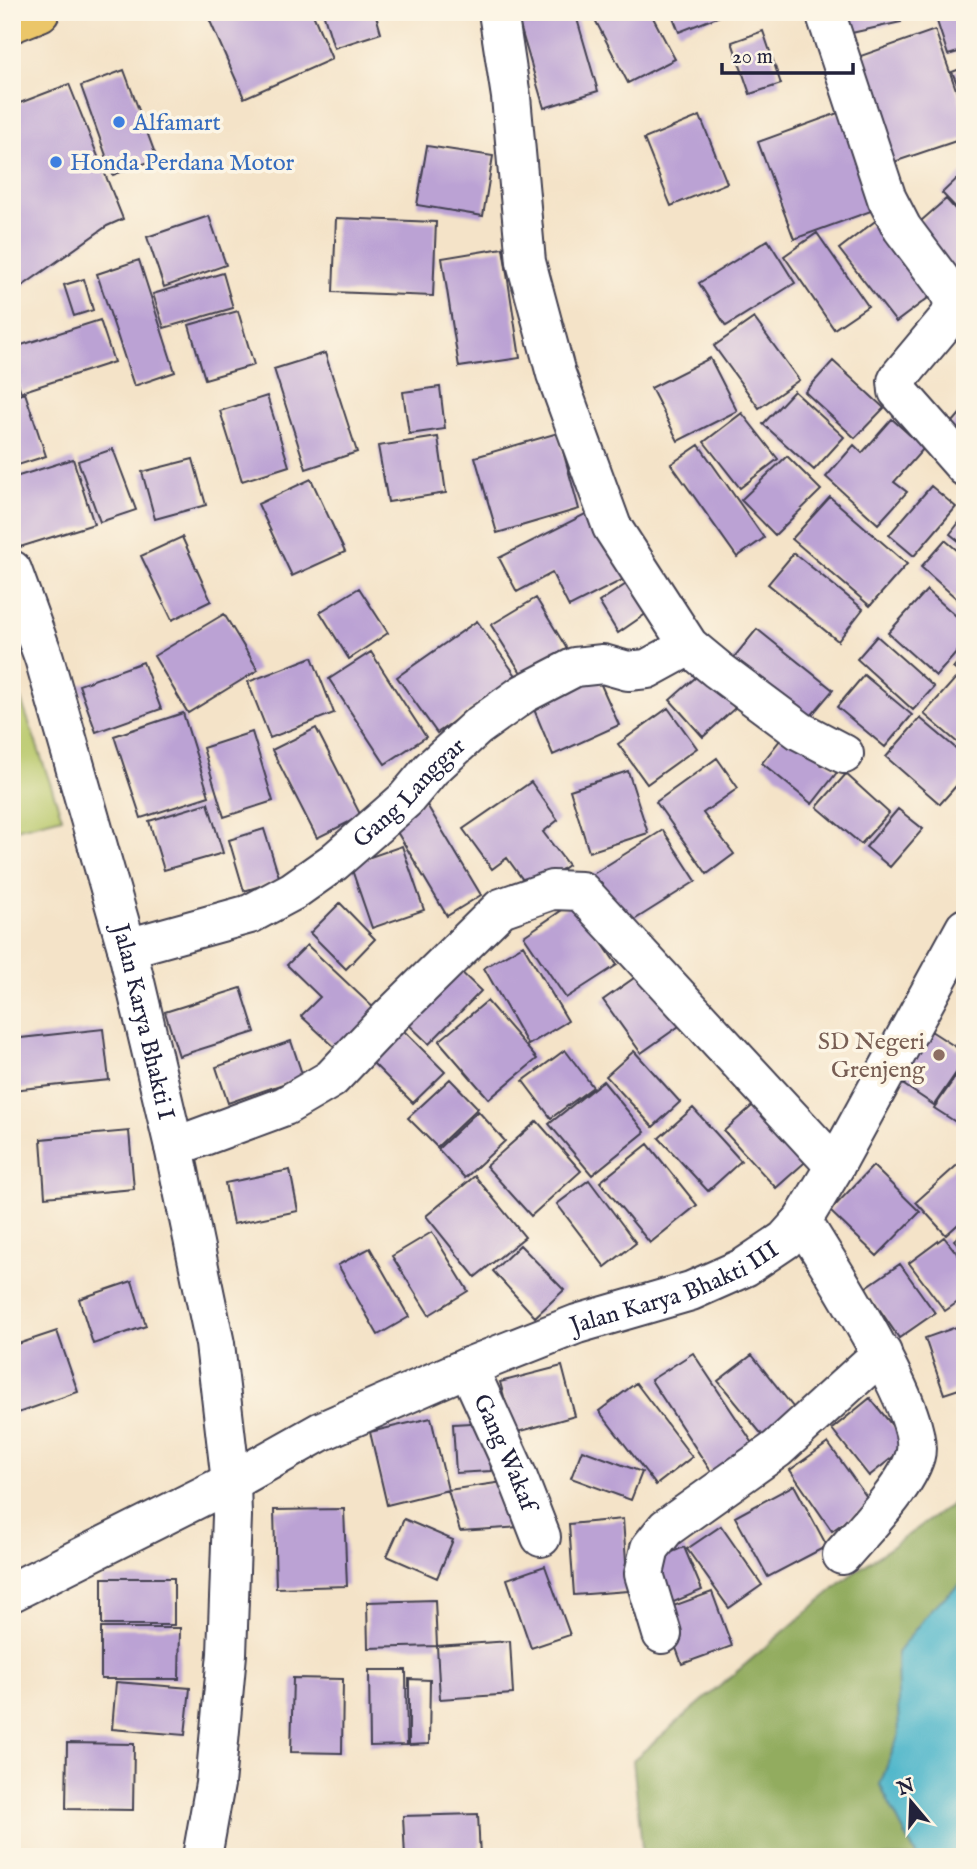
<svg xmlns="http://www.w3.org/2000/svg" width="977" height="1869" viewBox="0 0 977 1869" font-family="'IM FELL English',serif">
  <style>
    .green { fill: #b8c86b; stroke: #6d7553; stroke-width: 2 }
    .forest { fill: #92ac5f; stroke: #5a674d; stroke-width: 2 }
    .water { fill: #4cb5ca; stroke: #376c82; stroke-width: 2 }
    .building { fill: #bba2d4 }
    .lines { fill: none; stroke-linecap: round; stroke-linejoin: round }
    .minor-casing { stroke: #423f50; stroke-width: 42 }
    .major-casing { stroke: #423f50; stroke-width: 42 }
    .minor { stroke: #fff; stroke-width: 38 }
    .major { stroke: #ebc669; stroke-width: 38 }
    .shop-dot { fill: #3f7fe0; stroke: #fcf5e5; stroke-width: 2.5 }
    .education-dot { fill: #8d6e63; stroke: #fcf5e5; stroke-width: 2.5 }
    .labels { text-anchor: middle; stroke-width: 7; stroke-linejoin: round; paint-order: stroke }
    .shop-label { font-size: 24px; fill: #366cbe; stroke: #fcf5e5; text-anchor: start }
    .street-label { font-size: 24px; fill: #22223b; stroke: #fcf5e5 }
    .education-label { font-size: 24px; fill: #785e54; stroke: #fcf5e5; text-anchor: end }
  </style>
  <rect width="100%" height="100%" fill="#fcf5e5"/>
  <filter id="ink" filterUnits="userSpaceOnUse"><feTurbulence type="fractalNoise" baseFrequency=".0143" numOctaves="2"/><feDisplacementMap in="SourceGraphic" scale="14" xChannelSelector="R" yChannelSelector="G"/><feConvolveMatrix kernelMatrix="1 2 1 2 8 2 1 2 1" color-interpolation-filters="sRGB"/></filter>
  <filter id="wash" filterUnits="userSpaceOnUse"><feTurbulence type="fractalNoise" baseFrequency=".00686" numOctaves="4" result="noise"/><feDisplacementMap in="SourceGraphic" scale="28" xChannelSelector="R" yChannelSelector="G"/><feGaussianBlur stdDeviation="1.57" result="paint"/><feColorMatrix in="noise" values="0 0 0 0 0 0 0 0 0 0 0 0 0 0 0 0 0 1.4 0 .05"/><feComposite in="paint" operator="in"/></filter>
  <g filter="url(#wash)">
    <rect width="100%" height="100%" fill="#f4e3c8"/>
    <path class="green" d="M12,674L62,817L12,830Z"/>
    <path class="forest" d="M965,1495V1580L932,1608L897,1653L899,1734L880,1785L917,1857H643L633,1760L848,1577Z"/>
    <path class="water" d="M965,1580V1857H917L880,1785L899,1734L897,1653L932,1608Z"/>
    <g id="blocks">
      <path class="building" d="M206,12H312L332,59L244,98Z
        M323,12H375L381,33L334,48Z
        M516,12H575L598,91L544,108Z
        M591,12H650L675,59L628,83Z
        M671,12H730L679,32Z
        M833,12H899L901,22L838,36Z
        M934,12H965V50L948,55Z
        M935,30L965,115V138L888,164L852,59Z
        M763,31L781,84L750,94L732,42Z
        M965,67V101L952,72Z
        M124,70L157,159L113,175L81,86Z
        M69,84L123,219L107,226L21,287L12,262V106Z
        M846,110L882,207L794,239L758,142Z
        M700,116L727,183L671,206L644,139Z
        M427,146L493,156L483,216L417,205Z
        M965,171V217L942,193Z
        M946,199L965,220V287L913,228Z
        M887,212L944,286L896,322L839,249Z
        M209,216L226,265L164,287L147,237Z
        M336,218L436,222L433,296L333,292Z
        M817,233L868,306L834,329L784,256Z
        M768,240L795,283L726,326L699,283Z
        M503,248L520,358L459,367L442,258Z
        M139,260L175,372L134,386L97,274Z
        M223,273L233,308L164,328L153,294Z
        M84,279L93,310L74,316L64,285Z
        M238,311L254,365L205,379L189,325Z
        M754,318L799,380L759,408L714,346Z
        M100,320L114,362L21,392L12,365V348Z
        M325,353L357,452L306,469L274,369Z
        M710,358L737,411L678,441L651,388Z
        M833,361L884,408L855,438L805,392Z
        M440,387L445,429L409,434L403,392Z
        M794,391L844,437L814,470L763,424Z
        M25,393L46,456L12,467V397Z
        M267,396L289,466L242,481L220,411Z
        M965,408V459L940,437Z
        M742,413L778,459L740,488L704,442Z
        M892,419L924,448L894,482L907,492L878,524L826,477L854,445L862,453Z
        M558,433L579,509L497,533L475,457Z
        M438,437L446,493L388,502L378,446Z
        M699,445L764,538L737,557L671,464Z
        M113,449L136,510L100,522L78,461Z
        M787,456L821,490L775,535L741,500Z
        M73,459L94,524L20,547L12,523V478Z
        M193,459L206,505L155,519L142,472Z
        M311,479L345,552L292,576L258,504Z
        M931,486L956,507L914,556L889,535Z
        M830,497L907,564L870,606L792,539Z
        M599,507L634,574L569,607L552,573L517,592L499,558Z
        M965,515V546L950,534Z
        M182,537L211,601L172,620L141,556Z
        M945,540L965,557V606L921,567Z
        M794,553L863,609L838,641L768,584Z
        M631,581L650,611L618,633L599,602Z
        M359,588L388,633L349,659L320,612Z
        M927,590L965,624V643L936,676L888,633Z
        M536,598L567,649L523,676L491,625Z
        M224,614L258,670L188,713L154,656Z
        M477,621L517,677L437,733L397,677Z
        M757,629L833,690L805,723L730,662Z
        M877,636L934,687L913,710L857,659Z
        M371,652L426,737L385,764L329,679Z
        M965,653V677L953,668Z
        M312,657L334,713L270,738L248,682Z
        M143,662L161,709L96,732L79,685Z
        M703,671L735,708L703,737L670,700Z
        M864,675L912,715L885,747L837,707Z
        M598,678L619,725L553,755L533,707Z
        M955,679L965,687V749L924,714Z
        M668,708L697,748L647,784L618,744Z
        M183,713L209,796L141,818L114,736Z
        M920,718L965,756V776L940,804L886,757Z
        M316,728L361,816L317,838L272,750Z
        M788,730L838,771L812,804L762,763Z
        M252,732L273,801L224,817L203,748Z
        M717,758L738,788L703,813L734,854L707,874L656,802Z
        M628,771L648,833L589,852L570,790Z
        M846,774L889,813L861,844L817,807Z
        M531,782L558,820L543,832L568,865L531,891L507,858L492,869L463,829Z
        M424,800L481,895L447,916L390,820Z
        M208,803L223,853L164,870L149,821Z
        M898,809L923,829L890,867L866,847Z
        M264,829L280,880L244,891L229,840Z
        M663,830L696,881L623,927L590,876Z
        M402,846L424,910L372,928L350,864Z
        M574,902L617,965L566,998L524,936Z
        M340,903L375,939L346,969L310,933Z
        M307,945L377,1011L339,1051L301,1016L320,997L287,965Z
        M523,945L568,1021L528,1045L484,968Z
        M453,964L481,991L429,1044L401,1017Z
        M644,971L682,1024L641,1053L603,1000Z
        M241,988L255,1032L179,1056L165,1012Z
        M487,1001L537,1059L489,1099L439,1041Z
        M399,1026L445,1072L413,1103L367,1057Z
        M103,1029L109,1080L12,1090V1039Z
        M931,1031L965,1053V1060L934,1105L904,1085L906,1082L902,1080L904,1071Z
        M291,1041L303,1077L228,1103L216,1067Z
        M565,1050L593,1087L551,1118L523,1081Z
        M634,1051L680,1102L653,1127L606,1076Z
        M965,1063V1128L934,1108Z
        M450,1079L478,1108L437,1147L408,1118Z
        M603,1081L645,1132L592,1175L549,1124Z
        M760,1099L812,1156L776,1188L724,1131Z
        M693,1108L741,1161L708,1191L659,1138Z
        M478,1111L505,1141L465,1178L438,1149Z
        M537,1121L581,1171L531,1216L486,1166Z
        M129,1131L134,1189L45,1197L41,1139Z
        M648,1144L697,1205L650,1243L600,1182Z
        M965,1158V1218L946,1235L916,1202Z
        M873,1166L920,1212L877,1256L830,1211Z
        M290,1170L298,1211L233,1224L225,1183Z
        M475,1176L525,1237L475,1277L426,1216Z
        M589,1180L636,1243L605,1267L557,1204Z
        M965,1230V1252L954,1240Z
        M432,1232L468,1291L429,1315L392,1256Z
        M944,1237L965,1264V1297L945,1311L909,1263Z
        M520,1245L564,1290L535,1317L493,1271Z
        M370,1248L409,1317L378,1335L338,1265Z
        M900,1264L935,1313L899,1338L865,1288Z
        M132,1281L146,1326L93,1344L79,1299Z
        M965,1324V1387L944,1394L925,1338Z
        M57,1331L78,1392L12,1415V1346Z
        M693,1353L754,1445L712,1473L651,1380Z
        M752,1355L797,1412L764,1437L718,1381Z
        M562,1366L575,1416L514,1433L500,1382Z
        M636,1383L692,1457L656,1485L599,1411Z
        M870,1398L908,1445L869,1476L832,1429Z
        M431,1418L448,1490L387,1505L370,1432Z
        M489,1422L491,1471L456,1473L453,1424Z
        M828,1443L871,1503L832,1531L790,1470Z
        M582,1450L642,1472L631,1500L571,1478Z
        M517,1480L520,1527L460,1531L448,1490Z
        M794,1485L827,1546L768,1577L735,1517Z
        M344,1509L347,1586L276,1588L274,1510Z
        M404,1519L453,1540L437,1578L387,1556Z
        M623,1519L628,1591L574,1595L569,1524Z
        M721,1526L762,1585L729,1608L687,1549Z
        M684,1547L702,1590L669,1604L651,1561Z
        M545,1566L570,1635L531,1648L507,1579Z
        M102,1578H174V1625H102Z
        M712,1592L732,1646L682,1664L662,1610Z
        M435,1600L437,1646L368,1648L367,1602Z
        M101,1628H180L179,1679H101Z
        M510,1641L513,1694L440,1699L437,1646Z
        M369,1670H406L407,1745L370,1746Z
        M293,1678L343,1679L342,1753L291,1752Z
        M409,1679L430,1680L429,1744L409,1745Z
        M116,1682L190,1688L185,1735L112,1729Z
        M67,1743L134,1744L133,1810L66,1809Z
        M478,1814L480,1857H405L403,1816Z"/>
    </g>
  </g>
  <g filter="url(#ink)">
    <use href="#blocks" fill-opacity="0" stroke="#423f50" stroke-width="2"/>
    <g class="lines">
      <g class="minor-casing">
        <g id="minor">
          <path d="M498,12L511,97L526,262L556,374L612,527L689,646L718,670L800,731L844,754"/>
          <path d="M825,12L887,199L902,228L947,288L953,301L951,315L900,376L897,381L898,391L965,467"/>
          <path id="s1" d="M12,570L44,658L127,948L174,1147L215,1344L231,1482L232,1516L227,1654L215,1784L202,1857"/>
          <path id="s2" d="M127,948L250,914L293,891L334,862L405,800L431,769L477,727L523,694L575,667L603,664L628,671L647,669L689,646"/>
          <path d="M174,1147L285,1106L331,1079L388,1019L501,908L552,890L581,891L835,1166"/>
          <path d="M802,1221C827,1262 927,1415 915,1456C906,1487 864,1529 842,1555"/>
          <path id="s3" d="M468,1367L516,1473L541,1537"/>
          <path id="s4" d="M12,1592L231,1482L320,1432L468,1367L577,1324L691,1291L745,1267L785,1240L802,1221L835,1166L965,928"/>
          <path d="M662,1634L644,1574L650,1548L666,1528L777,1449L882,1353"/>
        </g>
      </g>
      <g class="major-casing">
        <path id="major" d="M12,23L40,12"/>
      </g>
      <use href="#minor" class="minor"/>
      <use href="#major" class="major"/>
    </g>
  </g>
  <g class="shop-dot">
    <circle cx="119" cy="122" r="7"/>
    <circle cx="56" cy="162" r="7"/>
  </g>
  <circle class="education-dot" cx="939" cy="1055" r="7"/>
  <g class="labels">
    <g class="shop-label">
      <text x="133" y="130">Alfamart</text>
      <text x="70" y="170">Honda Perdana Motor</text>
    </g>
    <g class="street-label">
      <text dy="8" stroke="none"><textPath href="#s2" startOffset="329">Gang Langgar</textPath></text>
      <text dy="8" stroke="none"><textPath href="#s1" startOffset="471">Jalan Karya Bhakti I</textPath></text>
      <text dy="8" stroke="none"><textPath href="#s4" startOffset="730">Jalan Karya Bhakti III</textPath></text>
      <text dy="8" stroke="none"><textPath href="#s3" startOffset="93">Gang Wakaf</textPath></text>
    </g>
    <g class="education-label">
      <text x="925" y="1049">SD Negeri<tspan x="925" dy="28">Grenjeng</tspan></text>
    </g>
  </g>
  <rect width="977" height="1869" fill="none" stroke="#fcf5e5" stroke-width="42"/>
  <g transform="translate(911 1802) rotate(341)" stroke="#fcf5e5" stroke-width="5" paint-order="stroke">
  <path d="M0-5L12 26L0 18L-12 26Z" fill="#22223b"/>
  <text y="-10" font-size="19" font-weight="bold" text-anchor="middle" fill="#22223b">N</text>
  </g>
  <path d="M722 63v10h131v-10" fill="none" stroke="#22223b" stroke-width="3.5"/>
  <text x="732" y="63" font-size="21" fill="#22223b" stroke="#fcf5e5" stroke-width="5" paint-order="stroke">20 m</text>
</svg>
